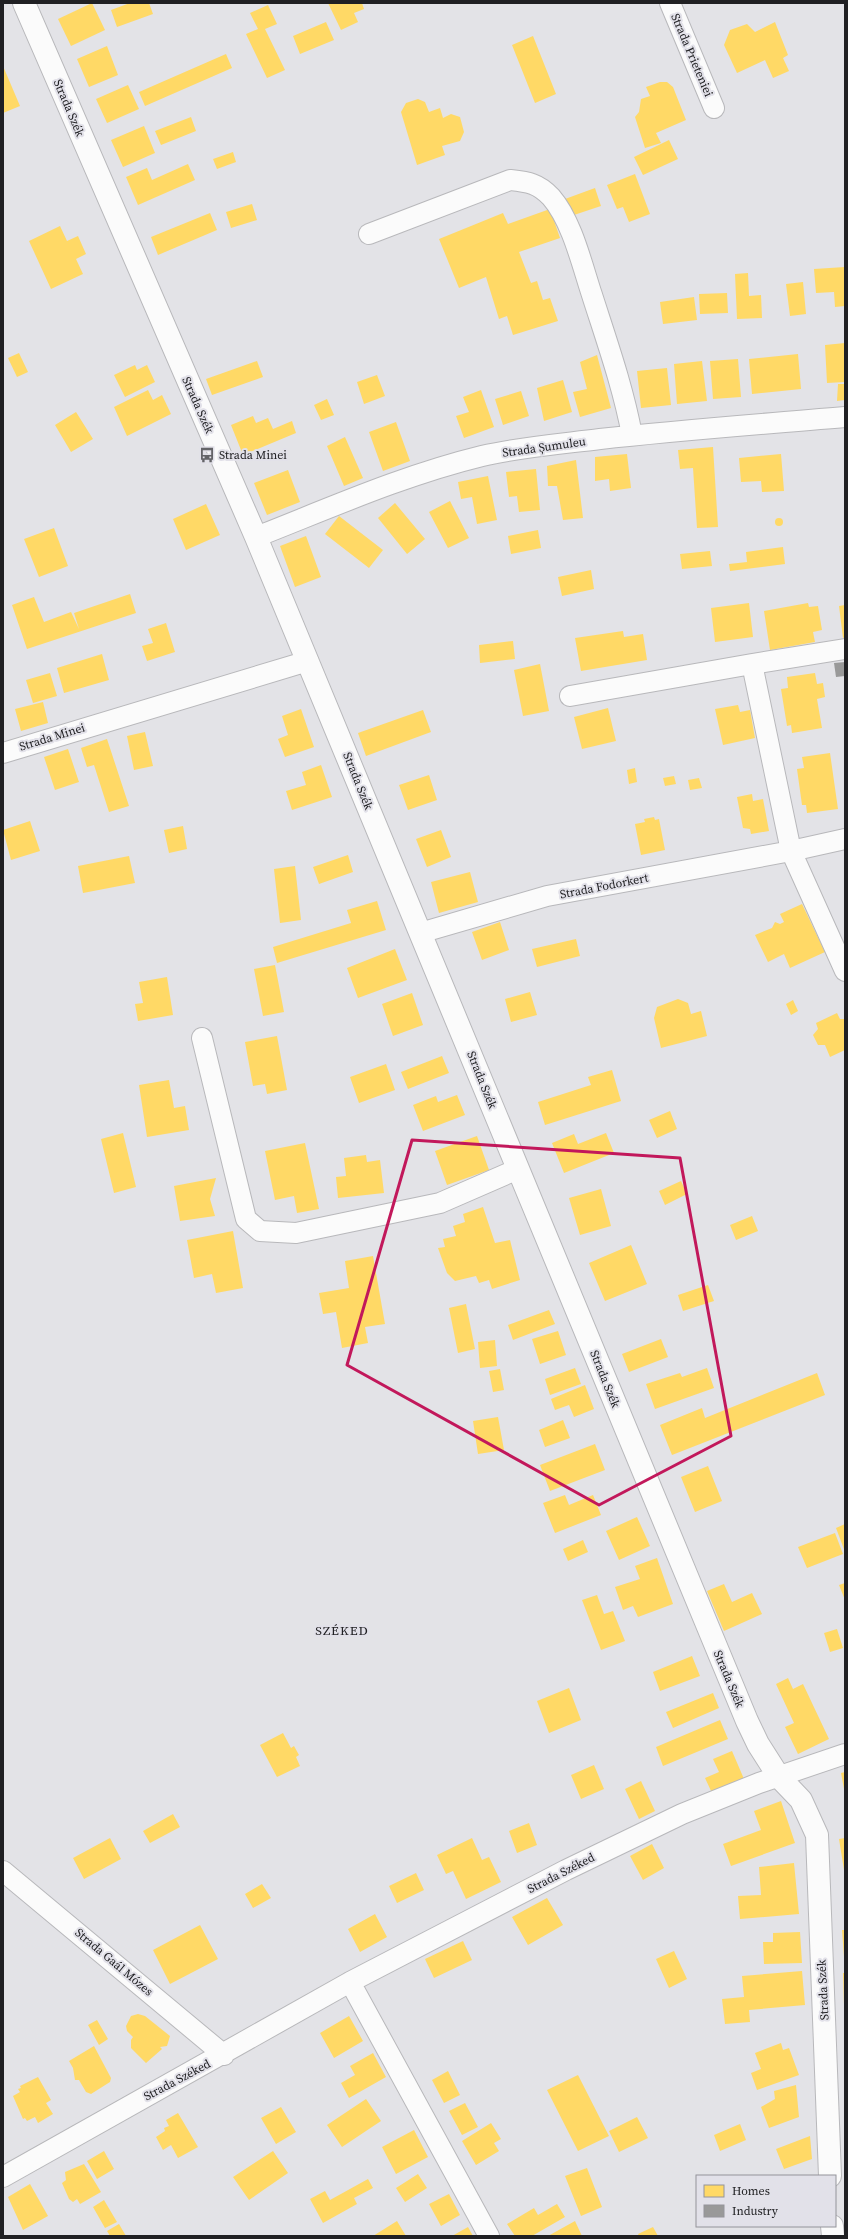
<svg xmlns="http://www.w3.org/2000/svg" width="848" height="2239" viewBox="0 0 848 2239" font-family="'Source Serif 4',serif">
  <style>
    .homes { fill: #ffd966 }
    .industry { fill: #999 }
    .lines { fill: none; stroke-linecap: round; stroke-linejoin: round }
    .street-casing { stroke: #b8b8bb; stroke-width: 22 }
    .secondary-casing { stroke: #b8b8bb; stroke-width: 24 }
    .street { stroke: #fbfbfb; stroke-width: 20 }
    .secondary { stroke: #fbfbfb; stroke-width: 22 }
    .marked { fill: none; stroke: #c2185b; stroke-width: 3; stroke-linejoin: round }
    .labels { text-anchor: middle; stroke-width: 4; stroke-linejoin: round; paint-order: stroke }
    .street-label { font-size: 12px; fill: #202023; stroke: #e2e1e9 }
    .poi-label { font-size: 12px; fill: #202023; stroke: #e2e1e9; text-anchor: start }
    .neighbourhood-label { font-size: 13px; letter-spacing: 1px; fill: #202023; stroke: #e2e1e9 }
  </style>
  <rect width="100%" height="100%" fill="#e3e3e7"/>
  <path class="homes" d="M92,3L105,30L71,46L58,19Z
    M130,3H149L153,14L117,27L111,10Z
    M328,3H362L364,9L354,13L358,22L341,30Z
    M268,5L277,24L265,29L285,70L267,78L246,34L258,29L250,13Z
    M326,22L334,40L300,54L293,36Z
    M775,22L788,55L783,58L789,71L773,78L765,60L737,73L724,45L730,30L747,24L755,32Z
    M533,36L556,94L535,103L512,45Z
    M107,46L118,75L89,87L77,59Z
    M226,54L232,68L145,106L139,92Z
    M3,66L20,106L3,113Z
    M660,82H667L673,87L686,120L656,133L661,143L645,148L635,117L639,112L641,99L650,96L646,87Z
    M128,85L139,109L107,123L96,99Z
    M418,99L425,102L429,112L440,108L443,118L451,114L460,117L464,132L460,141L442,146L445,155L417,165L401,112L406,103Z
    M191,117L196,131L161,145L155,131Z
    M144,126L155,153L123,167L111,140Z
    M669,140L678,159L643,175L634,157Z
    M233,152L236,162L217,169L213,159Z
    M188,164L195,180L138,205L126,177L147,168L152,180Z
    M635,174L650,214L629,222L623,207L617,209L607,185Z
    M595,188L601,206L571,216L565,199Z
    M252,204L257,220L231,228L226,212Z
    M550,209L560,238L519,252L531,283L537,281L543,300L550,298L558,321L513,335L507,316L499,319L486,277L459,288L439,239L503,213L508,224Z
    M210,213L217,230L158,255L151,237Z
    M60,226L67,241L78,236L86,254L76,259L83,274L51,289L29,241Z
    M845,267V306L835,307L834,292L816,293L814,269Z
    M748,273L749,296L761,295L762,318L737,319L735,274Z
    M803,282L806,314L790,316L786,284Z
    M727,293L728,313L700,314L699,294Z
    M694,297L697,320L663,324L660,302Z
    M845,343V382L827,383L825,345Z
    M19,353L28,372L17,377L8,358Z
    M798,354L801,389L752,394L749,359Z
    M597,355L611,408L580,417L573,392L587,389L580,362Z
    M738,359L741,397L713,399L710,361Z
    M257,361L263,377L212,395L206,379Z
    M702,361L707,401L677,404L674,364Z
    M135,365L137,370L147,365L155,382L125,397L114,375Z
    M667,368L671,405L641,408L637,371Z
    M377,375L385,396L364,404L357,382Z
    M563,380L572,412L544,421L537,388Z
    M838,384H845V400L837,401Z
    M148,390L153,400L162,395L171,414L127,436L114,407Z
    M481,390L494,427L464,438L456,416L469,412L463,397Z
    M521,391L529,416L503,425L495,399Z
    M327,399L334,415L321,420L314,405Z
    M76,412L93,439L71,452L55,425Z
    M253,416L256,423L268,418L273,429L292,421L296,433L243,455L231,425Z
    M396,422L410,461L383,471L369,432Z
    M345,437L363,478L344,486L327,446Z
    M713,447L718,527L697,528L693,468L680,469L678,450Z
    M627,454L631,488L610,491L609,479L595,481V457Z
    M781,454L784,491L762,492L761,481L741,482L739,458Z
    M576,460L583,518L563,520L557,486H548L547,466Z
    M536,469L540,510L519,512L517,496L509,497L506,472Z
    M288,470L300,502L267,515L254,483Z
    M488,476L497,520L477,524L472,497L461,499L458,482Z
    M450,501L469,538L448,548L429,512Z
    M395,503L425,539L407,554L378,518Z
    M206,504L220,535L186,550L173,519Z
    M339,516L383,550L369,568L325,534Z
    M775 522a4 4 0 1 1 8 0a4 4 0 1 1-8 0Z
    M54,528L68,566L39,577L24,539Z
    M538,530L541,548L511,554L508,536Z
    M306,536L321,577L295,587L280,546Z
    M783,547L785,564L730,571L729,564L747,562L746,552Z
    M710,551L712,566L682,569L680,554Z
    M591,570L594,589L562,596L558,577Z
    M130,594L136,613L27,649L12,605L34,597L44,622L71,612L79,629L74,613Z
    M749,603L753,637L715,642L711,608Z
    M808,603L809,607L818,606L822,630L813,632L815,642L770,650L764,611Z
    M845,605V637L843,638L839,606Z
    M166,623L175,652L147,661L142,646L153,643L148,629Z
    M623,631L624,637L643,634L647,660L581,671L575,638Z
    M513,641L515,659L480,663L479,645Z
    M102,654L109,680L64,693L57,668Z
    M540,664L549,711L523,716L514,670Z
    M50,673L57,696L33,703L26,680Z
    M815,673L817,684L823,683L825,697L817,699L822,728L792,733L791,725L787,726L781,689L788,688L787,677Z
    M43,702L48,723L21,731L15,709Z
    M738,705L740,712L750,710L755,738L723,745L715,709Z
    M608,708L616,741L582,749L574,717Z
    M301,709L314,747L285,757L278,739L288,735L282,716Z
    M423,710L431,732L366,756L358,733Z
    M145,732L153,766L134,770L127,736Z
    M107,739L129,806L109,812L94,765L87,767L81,748Z
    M68,749L79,782L55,790L44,757Z
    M830,753L838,809L807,813L806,805H802L797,769L804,768L802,757Z
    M321,765L332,797L292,810L286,791L306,785L302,772Z
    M635,768L637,782L629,784L627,770Z
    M429,775L437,800L408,810L399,785Z
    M674,776L676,784L665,786L663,778Z
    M699,778L702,788L690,790L688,780Z
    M752,794L753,801L763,799L769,831L751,834L750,829L743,828L737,797Z
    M654,817L655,820L659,819L665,850L641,855L635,824L645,822L644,819Z
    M30,821L40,851L11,860L3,830Z
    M183,826L187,849L169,853L164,830Z
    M441,830L451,857L427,867L416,839Z
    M348,855L353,872L319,884L313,867Z
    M129,856L135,883L83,893L78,866Z
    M295,866L301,920L280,923L274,869Z
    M470,872L478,902L439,913L431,882Z
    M377,901L386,930L277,963L273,947L351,923L347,910Z
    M802,904L825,952L790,968L784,954L768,962L755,935L772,928L775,922L780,924L784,922L780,914Z
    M500,922L509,950L482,960L472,932Z
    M576,939L580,956L537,967L532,949Z
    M395,949L407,980L358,998L347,968Z
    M275,965L284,1012L263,1016L254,969Z
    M167,977L173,1015L138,1021L135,1004L143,1003L139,982Z
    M530,992L537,1015L511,1022L505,999Z
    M412,993L423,1025L393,1036L382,1004Z
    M678,999L688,1003L691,1014L701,1011L707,1036L661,1048L654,1018L657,1007Z
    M793,1000L798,1011L791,1015L786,1004Z
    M837,1013L840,1019H845V1050L830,1057L825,1045H818L813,1035L818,1029L816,1023Z
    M277,1036L287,1090L267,1094L265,1084L253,1086L245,1042Z
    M442,1056L449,1073L408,1089L401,1072Z
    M386,1064L395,1090L359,1103L350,1077Z
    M612,1070L621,1101L545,1125L538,1102L591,1085L588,1077Z
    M169,1080L174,1108L185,1106L189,1130L147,1137L139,1085Z
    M457,1095L465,1115L423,1131L413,1105L436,1096L438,1102Z
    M670,1111L677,1129L657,1138L649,1120Z
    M123,1133L136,1187L114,1193L101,1139Z
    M606,1133L614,1153L564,1173L552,1143L574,1134L578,1144Z
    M477,1136L489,1170L447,1185L435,1151Z
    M305,1143L319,1209L297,1213L294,1196L275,1200L265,1151Z
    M366,1155L367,1162L380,1160L384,1193L338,1198L336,1177L346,1176L344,1158Z
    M216,1178L210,1199L215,1216L180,1221L174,1186Z
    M681,1181L687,1194L665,1205L659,1191Z
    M601,1189L611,1226L580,1235L569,1198Z
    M483,1207L495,1243L510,1240L520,1280L492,1289L489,1280L479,1283L476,1276L455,1281L447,1273L438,1248L445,1247L443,1239L456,1236L453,1226L465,1222L463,1214Z
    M752,1216L758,1231L736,1240L730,1225Z
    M233,1231L243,1288L216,1293L212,1274L194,1278L187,1240Z
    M631,1245L647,1284L605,1301L589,1263Z
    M373,1256L385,1324L365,1327L368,1343L342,1348L336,1312L323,1314L319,1293L349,1288L345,1261Z
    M708,1285L714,1301L683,1311L678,1295Z
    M466,1304L475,1349L458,1353L449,1308Z
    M549,1310L555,1324L513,1340L508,1325Z
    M558,1331L566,1355L540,1364L532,1339Z
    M661,1339L668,1357L629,1372L622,1354Z
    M495,1340L497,1366L480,1368L478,1342Z
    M575,1368L581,1384L550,1395L545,1379Z
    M707,1368L714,1388L655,1409L646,1384L680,1373L682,1377Z
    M500,1369L504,1390L493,1392L489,1371Z
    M817,1373L825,1395L672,1455L660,1425L702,1408L705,1418Z
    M585,1385L594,1409L574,1417L569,1405L555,1410L551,1399Z
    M498,1417L504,1450L478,1454L473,1421Z
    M563,1420L570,1438L545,1447L539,1430Z
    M595,1444L605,1470L550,1491L540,1465Z
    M708,1466L722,1501L695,1512L681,1477Z
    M565,1495L569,1505L593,1495L601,1515L555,1533L543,1503Z
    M637,1517L650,1546L619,1560L606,1531Z
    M845,1524V1552L836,1528Z
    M835,1533L843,1554L807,1568L798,1547Z
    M583,1540L588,1552L568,1561L563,1549Z
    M657,1558L673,1604L638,1617L633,1606L623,1610L615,1587L640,1579L635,1566Z
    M845,1583V1600L839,1585Z
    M724,1584L732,1602L752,1593L762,1614L724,1631L707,1591Z
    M597,1595L604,1614L613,1611L625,1641L601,1650L582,1600Z
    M837,1629L843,1648L830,1652L824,1633Z
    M692,1656L700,1676L660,1691L653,1672Z
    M788,1678L793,1689L803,1684L829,1739L798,1754L785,1727L794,1723L776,1684Z
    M569,1688L581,1720L549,1733L537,1701Z
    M713,1693L719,1708L673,1728L666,1712Z
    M720,1720L728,1739L663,1766L656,1747Z
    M283,1733L291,1748L294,1746L299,1755L296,1757L300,1766L277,1777L260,1745Z
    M732,1751L744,1779L712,1793L705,1778L719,1772L713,1759Z
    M594,1765L604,1789L581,1799L571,1775Z
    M845,1772V1789H844L841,1773Z
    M641,1781L655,1811L639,1819L625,1789Z
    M781,1801L795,1843L731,1866L723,1844L761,1830L754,1811Z
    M173,1814L180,1827L150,1843L143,1831Z
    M529,1823L537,1845L517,1853L509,1831Z
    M110,1838L121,1859L84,1879L73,1858Z
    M472,1838L482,1860L489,1857L501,1882L466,1899L453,1871L446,1874L437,1855Z
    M845,1838V1870H844L839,1839Z
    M652,1844L664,1868L643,1880L630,1856Z
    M794,1863L799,1914L740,1919L738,1896L761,1895L759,1867Z
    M416,1873L424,1890L397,1903L389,1886Z
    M262,1884L271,1898L253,1908L245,1894Z
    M547,1898L563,1925L528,1945L512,1917Z
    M375,1914L387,1937L360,1952L348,1929Z
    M200,1925L218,1959L170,1984L153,1950Z
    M842,1930H845V1957H844Z
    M800,1932L802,1963L764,1964L763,1942H773V1933Z
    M463,1941L472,1960L434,1978L425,1959Z
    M674,1951L687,1979L669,1988L656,1959Z
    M802,1971L805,2005L749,2010L750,2022L725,2024L722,1999L744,1997L742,1976Z
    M843,1973H845V2005H844Z
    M138,2014L145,2016L170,2036L167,2046L160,2047L162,2049L146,2063L131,2048V2040L133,2037L127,2031L126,2026L131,2016Z
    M349,2016L363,2041L334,2058L320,2033Z
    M97,2020L108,2039L99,2045L88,2025Z
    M781,2043L783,2050L789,2048L799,2075L757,2090L751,2073L761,2069L755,2053Z
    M94,2046L111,2078L110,2082L91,2094L86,2092L79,2080H75L73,2068L69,2061Z
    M373,2053L386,2077L349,2098L341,2083L355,2075L350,2066Z
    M448,2071L460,2095L444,2103L432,2080Z
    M578,2075L609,2136L578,2151L547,2090Z
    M38,2077L51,2100L46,2103L53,2114L38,2123L35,2117L27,2121L25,2118L23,2119L13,2096L20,2092L18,2089L21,2088L20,2086Z
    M796,2085L799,2117L769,2128L761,2107L775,2099L774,2091Z
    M366,2099L381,2121L342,2147L327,2125Z
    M465,2103L478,2127L462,2135L449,2111Z
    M281,2107L296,2132L276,2144L261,2118Z
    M178,2113L198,2147L178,2158L171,2145L163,2150L156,2137L165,2131L164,2128L169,2126L166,2120Z
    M637,2117L648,2138L619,2152L609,2131Z
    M491,2123L501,2139L494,2143L499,2151L476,2165L462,2141Z
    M740,2124L746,2140L720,2151L714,2135Z
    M414,2130L428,2157L396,2174L382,2147Z
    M810,2136L812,2159L784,2169L776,2149Z
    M104,2151L114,2169L97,2179L87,2161Z
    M273,2151L288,2173L249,2200L233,2177Z
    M84,2164L101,2192L80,2204L77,2199L73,2202L69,2199L62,2183L66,2180L65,2172Z
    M587,2168L602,2207L581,2216L565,2176Z
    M418,2174L427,2188L405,2202L396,2188Z
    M368,2179L373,2188L354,2198L357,2204L323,2223L310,2199L325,2191L330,2200Z
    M30,2184L48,2216L23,2230L8,2197Z
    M449,2194L460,2215L441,2226L429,2204Z
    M104,2200L117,2222L105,2228L93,2207Z
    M557,2204L565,2217L532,2236H515L507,2224L534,2208L538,2215Z
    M397,2221L406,2236H373Z
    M575,2221L582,2236H548Z
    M119,2224L126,2236H110L107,2231Z
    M468,2227L473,2236H452Z
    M653,2227L658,2236H639L638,2234Z"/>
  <path class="industry" d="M845,662V676L836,677L834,663Z"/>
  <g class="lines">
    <g class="street-casing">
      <path id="street" d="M670,3L714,108
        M369,234L510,180C528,182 538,183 551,197C572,221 582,265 592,295C607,342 623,387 632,435
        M256,537C330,508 404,475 482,456C521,447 560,444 600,439C681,430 763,424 845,417
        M845,649L752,664L791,851L845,971
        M570,696L752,664
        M3,753L308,661
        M420,933L547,896L791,851L845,839
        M202,1038L246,1219L260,1231L296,1233L440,1203L518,1169
        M3,1871L224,2055
        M350,1982L489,2236
        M3,2177L350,1982L566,1870L682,1814L759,1783L845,1754"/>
    </g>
    <g class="secondary-casing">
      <path id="secondary" d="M24,3L256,537L747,1721L758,1744L779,1777L801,1800L817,1835L830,2176
        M832,2226L833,2236"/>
    </g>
    <use href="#street" class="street"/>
    <use href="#secondary" class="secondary"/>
  </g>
  <path class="marked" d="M412,1140L680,1158L731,1436L599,1505L347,1365Z"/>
  <defs>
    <g id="bus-bare" transform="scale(1.2)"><path d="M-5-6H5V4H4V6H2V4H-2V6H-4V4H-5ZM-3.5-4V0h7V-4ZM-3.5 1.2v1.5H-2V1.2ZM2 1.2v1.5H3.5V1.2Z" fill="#646468" stroke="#e2e1e9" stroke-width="2.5" paint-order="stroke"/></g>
  </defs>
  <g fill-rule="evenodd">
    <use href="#bus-bare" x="207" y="455"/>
  </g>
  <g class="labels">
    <g class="street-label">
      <text transform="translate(692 55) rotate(67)" y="4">Strada Prieteniei</text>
      <text transform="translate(69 108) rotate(67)" y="4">Strada Szék</text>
      <text transform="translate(198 405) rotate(66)" y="4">Strada Szék</text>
      <text transform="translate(544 447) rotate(-8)" y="4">Strada Șumuleu</text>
      <text transform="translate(52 737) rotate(-17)" y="4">Strada Minei</text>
      <text transform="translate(358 781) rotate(68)" y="4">Strada Szék</text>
      <text transform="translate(604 886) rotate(-11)" y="4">Strada Fodorkert</text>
      <text transform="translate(482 1080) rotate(68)" y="4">Strada Szék</text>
      <text transform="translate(605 1379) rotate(68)" y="4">Strada Szék</text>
      <text transform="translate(729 1679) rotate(67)" y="4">Strada Szék</text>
      <text transform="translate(561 1873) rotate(-27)" y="4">Strada Széked</text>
      <text transform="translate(114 1962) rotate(40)" y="4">Strada Gaál Mózes</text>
      <text transform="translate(823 1990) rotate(-93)" y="4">Strada Szék</text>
      <text transform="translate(177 2080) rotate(-28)" y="4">Strada Széked</text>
    </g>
    <g class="poi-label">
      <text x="219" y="459">Strada Minei</text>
    </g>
    <g class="neighbourhood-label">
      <text x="342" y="1635">SZÉKED</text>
    </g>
  </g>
  <rect width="848" height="2239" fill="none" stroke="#202023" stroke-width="8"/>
  <rect x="696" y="2175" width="140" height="52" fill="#e2e1e9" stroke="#94949a"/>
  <rect x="704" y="2185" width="20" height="12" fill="#ffd966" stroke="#94949a"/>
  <text x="732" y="2195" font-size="12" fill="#202023">Homes</text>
  <rect x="704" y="2205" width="20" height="12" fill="#999999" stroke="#94949a"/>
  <text x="732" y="2215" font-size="12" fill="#202023">Industry</text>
</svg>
